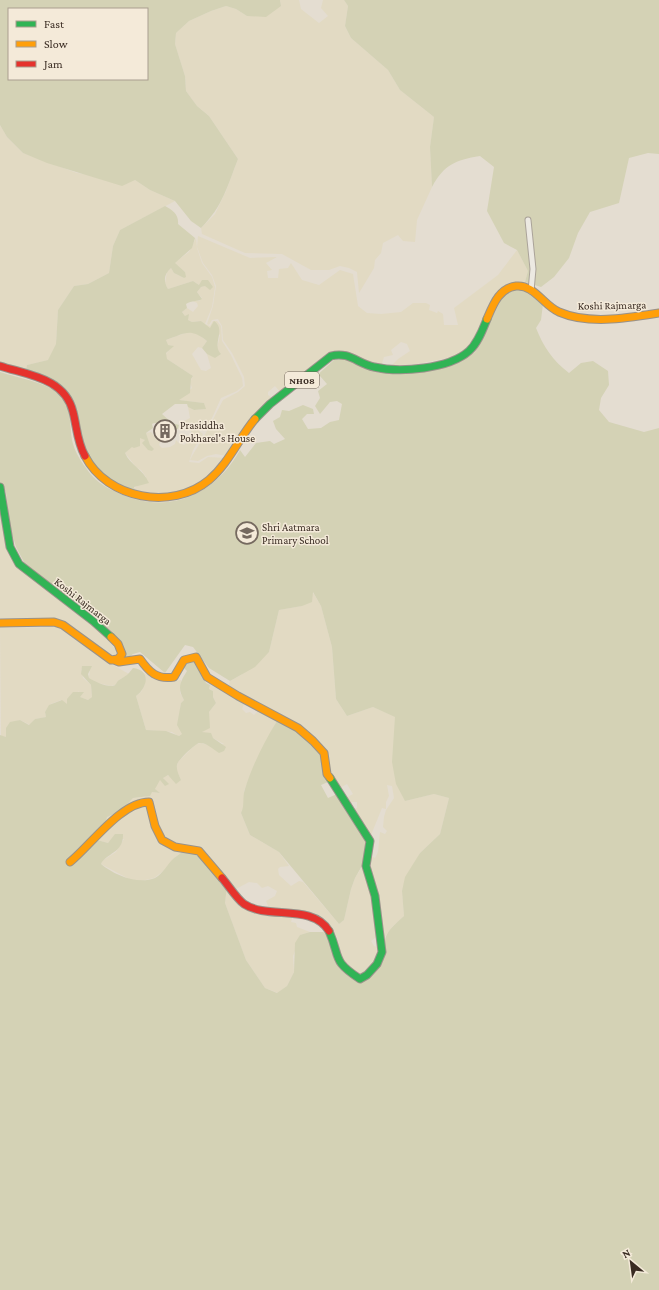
<svg xmlns="http://www.w3.org/2000/svg" width="659" height="1290" viewBox="0 0 659 1290" font-family="'Crimson Pro',serif">
  <style>
    .farmland { fill: #e2dac3 }
    .green { fill: #d4d2b5; fill-rule: evenodd }
    .lines { fill: none; stroke-linecap: round; stroke-linejoin: round }
    .street-casing { stroke: #aaa399; stroke-width: 7 }
    .fast-casing { stroke: #99928a; stroke-width: 9 }
    .slow-casing { stroke: #99928a; stroke-width: 9 }
    .jam-casing { stroke: #99928a; stroke-width: 9 }
    .street { stroke: #ece9e2; stroke-width: 5 }
    .fast { stroke: #30b455; stroke-width: 7 }
    .slow { stroke: #ff9f0a; stroke-width: 7 }
    .jam { stroke: #e5322d; stroke-width: 7 }
    .labels { text-anchor: middle; stroke-width: 3; stroke-linejoin: round; paint-order: stroke }
    .shield { fill: #f4ead9; stroke: #716459; stroke-width: 1 }
    .shield-label { font-size: 10px; font-weight: bold; fill: #392b22 }
    .street-label { font-size: 11px; fill: #392b22; stroke: #f4ead9 }
    .poi-label { font-size: 11px; fill: #392b22; stroke: #f4ead9; text-anchor: start }
  </style>
  <rect width="100%" height="100%" fill="#e4ddd1"/>
  <path class="farmland" d="M280,0H299L301,9L319,23L328,16L321,8L323,0H344L348,6L345,26L351,38L388,70L400,90L434,117L430,147L432,187L417,220L415,242L403,241L398,235L383,243L381,253L375,260L374,268L359,293L357,272L349,268L340,266L329,270H311L282,254L245,253L202,234L201,228L215,214L226,191L238,159L209,116L197,106L186,91L185,76L175,44L176,33L189,21L211,11L226,6L236,9L247,16L281,6Z
    M0,125L7,137L23,153L77,173L135,180L150,190L175,201L120,230L113,246L109,273L88,284L74,286L58,310L56,344L53,354L49,360L27,365L26,370L0,364Z
    M198,236L250,258L277,257L266,263L272,270L267,271L268,278H278L279,269L288,268L291,263L302,280L319,285L340,270L353,274L358,306L367,313L381,314L401,312L413,303H426L430,305L429,310L437,313L438,311L443,314L444,325H458L454,308L498,275L517,250L528,271L525,282L505,286L473,342L458,356L417,364L391,366L398,359L410,351L407,344L401,342L391,350L393,355L384,357L381,366L341,352L281,393L275,386L268,392V395L274,399L227,456L216,454L207,456L198,461L190,460L192,456L207,431L223,400L238,392L245,386L244,377L232,353L223,340L222,326L218,319L212,320L209,325L207,324L213,306L216,286L212,275L203,263L197,247Z
    M196,238L197,248L202,263L212,277L215,287L212,307L205,324L210,326L213,321H217L221,326L222,341L231,355L242,378L243,386L237,391L221,398L208,427L203,426L199,431L203,434L193,450L189,462L199,463L208,457L226,458L206,479L178,493L166,495L131,492L146,477L141,470L136,467L125,453L132,446H140V438H143L150,446L146,433L151,432L157,440H161L159,445L162,448L170,447L175,444L176,440L179,443L184,445L194,437L189,428L185,426L184,421L190,418L188,407L194,410L205,409L204,403L178,400L192,388L190,382L193,376L167,359L165,355L173,346L167,345L166,340L188,332H195L207,341L202,348L198,347L192,354L201,370L206,371L211,368L207,354L212,355L219,352L217,348L220,335L206,327L201,321L192,322L188,320L182,312L187,308L193,312L198,306L197,303L191,300L199,301L202,298L197,292L201,287L212,284L199,285L193,281L168,289L165,283L167,272L171,268L174,273L184,278L185,272L174,263L189,252Z
    M0,505L10,553L66,605L104,635L118,653L117,657L108,655L68,624L0,618Z
    M312,591L321,606L332,647L336,699L347,716L373,707L396,717L395,735L405,801L434,794L449,798L440,834L420,853L402,891L404,916L393,926L384,938L366,866L369,855L375,858L378,852L380,832L385,834L387,831L383,827L384,817L386,810L394,798L392,786L387,785L389,796L386,802V809L382,808L371,835L351,809L357,808V802H352L350,808L346,798L353,794L347,784L338,789L328,773L323,747L232,689L229,684L230,681L241,675L269,652L279,610L302,606Z
    M0,626L10,628L55,627L68,632L104,660L129,674L127,677L120,679L115,685L111,686L94,682L89,678L90,671L81,669L83,678L91,685L92,697L90,699L88,700L79,697V691L68,706L61,700L51,704L45,712L46,717L35,719L30,725L20,720L9,724L6,737L1,736Z
    M144,673L163,682L181,680L180,693L184,700L181,703L180,709L182,735L178,736L172,732L146,730L136,696L141,692L145,684Z
    M210,685L229,694L244,704L242,709L246,713L250,712L254,715L258,711L272,717L277,721L250,776L244,791V808L241,813L250,835L279,852L289,866L280,867L278,869L279,875L291,886L299,881L303,882L339,924L344,920L351,889L355,878L362,867L366,873L374,904L380,941L376,937L371,941L374,946L380,948L376,963L361,977L349,970L339,957L337,937L330,928L289,911L269,908L266,901L275,896L277,891L268,886L262,888L257,883L249,882L234,890L185,850L174,858L166,869L154,878L141,881L129,879L101,864L102,861L116,852L124,839H112L108,843L97,840L98,832L107,816H112L117,810L125,809L127,804L133,798L145,797L152,792L160,793L155,790L156,785L160,779L164,780L163,778L166,775L181,780L176,769L178,762L196,744L201,743L208,745L224,744L202,732L209,717V712L216,703L213,697V691L209,689Z
    M227,886L244,906L293,915L291,922L296,923L297,927L310,932L301,935L293,956L294,972L287,986L278,993L265,988L246,960L225,903Z"/>
  <path class="green" d="M0,0H280L281,6L266,17L247,16L236,9L226,6L211,11L189,21L176,33L175,44L185,76L186,91L197,106L209,116L238,159C227,187 223,206 201,228L191,221L175,201L150,190L135,180L122,186L47,163L23,153L7,137L0,125ZM9,9H147V79H9Z
    M344,0H659V154L648,153L629,158L619,203L590,212L578,233L569,258L554,277L541,287L525,282L528,271L517,250L504,243L487,211L494,167L480,156C455,160 444,165 432,187L430,147L434,117L400,90L388,70L351,38L345,26L348,6Z
    M165,206C173,210 179,215 178,224L195,238L192,248L175,263L185,272L186,277L184,278L174,273L171,268C164,274 163,281 168,289L193,281L199,285L202,280H208L213,287L210,290L205,286L201,287L197,292L202,299C197,302 192,300 186,304L187,308L182,312L185,316L189,314L188,320L192,322L201,321L210,328L214,321C227,330 211,344 221,354L215,358L207,354L202,348L207,341C189,327 185,334 166,340L168,345L174,346L166,353L167,359L193,376L191,379L190,393L179,400L204,403L206,409L194,410L188,407L187,404H175L162,414L172,423L179,425L178,429H174L169,425L154,423L152,424L153,428L146,433L150,445L154,449L152,451L148,450L142,443L145,440L140,438V446L134,448L132,447L125,453C130,465 143,469 149,483L134,487L135,491L131,492L102,476L89,461L68,394L26,370L27,365L48,360L56,344L58,310L74,286L88,284L109,273L113,246L120,230Z
    M517,289L529,292L543,304L541,320L536,328C543,346 553,361 569,373L581,363L593,361L608,371L609,385L601,398L599,410L609,422L644,432L659,428V1290H0V735L6,737V728L10,722L20,720L29,725L35,719L46,717L45,712L49,705L62,700L67,704V699L73,692H84L80,697L88,700L92,697L91,685L81,674L82,666H92L88,674L89,678C93,681 111,689 115,685C117,683 117,681 119,680C127,675 127,676 133,668C151,670 148,687 136,696L146,730L166,731L179,736L182,734L177,725L181,703L184,700C177,688 180,682 187,671L184,668L186,661L193,659L206,683L210,685L209,689L213,691V697L216,703L209,712L210,728L202,732L211,733L213,738L226,747L224,751L219,753C213,749 206,742 199,743C195,744 177,761 177,765C176,770 179,775 181,780L176,784L168,775L163,778L169,784L165,786L160,780L155,789L160,793L152,792L150,796L133,798L120,812L117,811L116,813L107,817C105,826 98,830 97,840L108,843L115,834H123C124,853 106,853 101,864C114,875 138,885 155,878C164,873 167,864 174,858C178,855 181,853 185,850L197,852L227,886L225,903L246,960L265,988L277,993L287,986L294,972L295,943L300,935L310,932H323L330,937L337,957L358,979L382,961C384,935 385,933 404,916L402,891L405,877L420,853L440,834L449,798L434,794L405,801L396,784L392,762L395,717L373,707L347,716L336,699L332,647L321,606L313,592L312,602L302,606L279,610L269,652L255,667L230,681L209,668L193,647L185,645L165,673L140,652L133,654L125,660L123,648L86,612L46,583L25,564L16,547L10,527L6,492L0,483V372C17,378 53,383 64,399C71,411 70,427 72,440C74,450 80,460 86,468C94,480 103,486 116,492C165,516 214,497 240,450L245,457L256,443L270,441L274,444L285,439L276,429L273,421L280,417L282,410L289,411L303,405L313,409L314,414H307L302,419L308,429L321,428L330,422L339,420L342,404L337,401L330,402L320,414L315,406L320,398L318,391L327,384L320,376L315,377L334,360L345,359L379,373L453,365L475,352L502,298L508,292Z
    M277,721L294,728L322,754L328,782L321,785L328,798L337,794L367,839L363,864L355,878L351,889L344,920L339,924L279,852L250,835L241,813C245,806 242,797 245,789C252,766 264,742 277,721Z"/>
  <g class="lines">
    <g class="street-casing">
      <path id="street" d="M528,220L533,269L531,291"/>
    </g>
    <g class="fast-casing">
      <path id="fast" d="M255,419L270,404L331,356C349,351 358,364 374,367C400,373 449,369 469,351C478,343 483,329 487,319
        M0,487L10,547L19,564L93,621L111,637
        M329,931C341,958 331,960 360,979L367,975L377,964L382,952L375,896L366,866L370,841L330,778"/>
    </g>
    <g class="slow-casing">
      <path id="slow" d="M487,319C493,305 499,288 516,286C534,284 544,306 559,312C589,325 628,318 659,313
        M85,456C107,499 172,511 209,480C229,463 239,438 255,419
        M0,623L54,622L63,625L111,660L118,659L122,654L118,644L111,637
        M114,660L119,662L140,659C149,672 157,680 174,677L184,660L196,657L207,677L238,696L298,728L313,741L324,753L327,774L330,778
        M70,862C91,845 121,802 149,802L155,826L162,840L175,847L199,851L222,878"/>
    </g>
    <g class="jam-casing">
      <path id="jam" d="M0,366C28,375 65,378 73,412C77,427 77,442 85,456
        M222,878C229,886 236,898 244,904C268,920 312,903 329,931"/>
    </g>
    <use href="#street" class="street"/>
    <use href="#fast" class="fast"/>
    <use href="#slow" class="slow"/>
    <use href="#jam" class="jam"/>
  </g>
  <defs>
    <g id="building-ring" transform="scale(1.15)"><circle r="9.5" fill="#f4ead9" stroke="#75695f" stroke-width="1.5"/><path d="M-4-6H4V6H1V3H-1V6H-4ZM-2.5-4.3h1.7v1.8h-1.7ZM.8-4.3h1.7v1.8H.8ZM-2.5-1h1.7V.8h-1.7ZM.8-1h1.7V.8H.8Z" fill="#75695f"/></g>
    <g id="school-ring" transform="scale(1.15)"><circle r="9.5" fill="#f4ead9" stroke="#75695f" stroke-width="1.5"/><path d="M0-5L7-2L0 1L-7-2ZM-4 1L0 2.5L4 1V4Q0 6-4 4Z" fill="#75695f"/></g>
  </defs>
  <g fill-rule="evenodd">
    <use href="#building-ring" x="165" y="431"/>
    <use href="#school-ring" x="247" y="533"/>
  </g>
  <g class="labels">
    <rect class="shield" x="285" y="372" width="34" height="16" rx="3"/>
    <g class="shield-label">
      <text x="302" y="384">NH08</text>
    </g>
    <g class="street-label">
      <text transform="translate(612 305) rotate(-1)" y="4">Koshi Rajmarga</text>
      <text transform="translate(83 601) rotate(38)" y="4">Koshi Rajmarga</text>
    </g>
    <g class="poi-label">
      <text x="180" y="429">Prasiddha<tspan x="180" dy="13">Pokharel's House</tspan></text>
      <text x="262" y="531">Shri Aatmara<tspan x="262" dy="13">Primary School</tspan></text>
    </g>
  </g>
  <rect x="8" y="8" width="140" height="72" fill="#f4ead9" stroke="#a99e90"/>
  <rect x="16" y="21" width="20" height="6" fill="#30b455" stroke="#a99e90"/>
  <text x="44" y="28" font-size="12" fill="#392b22">Fast</text>
  <rect x="16" y="41" width="20" height="6" fill="#ff9f0a" stroke="#a99e90"/>
  <text x="44" y="48" font-size="12" fill="#392b22">Slow</text>
  <rect x="16" y="61" width="20" height="6" fill="#e5322d" stroke="#a99e90"/>
  <text x="44" y="68" font-size="12" fill="#392b22">Jam</text>
  <g transform="translate(631 1262) rotate(331)" stroke="#f4ead9" stroke-width="3" paint-order="stroke">
  <path d="M0-3L7 15L0 10L-7 15Z" fill="#392b22"/>
  <text y="-6" font-size="11" font-weight="bold" text-anchor="middle" fill="#392b22">N</text>
  </g>
</svg>
